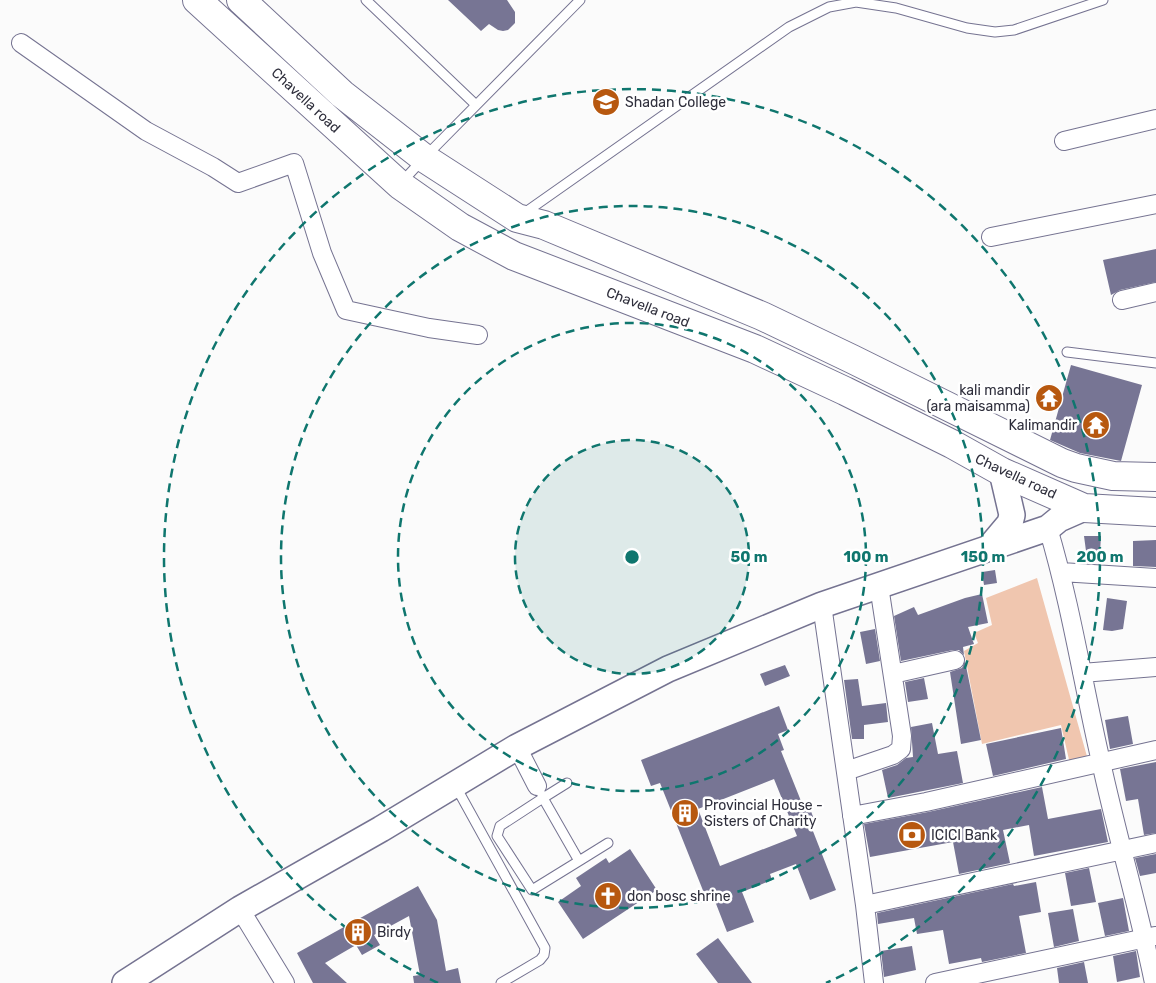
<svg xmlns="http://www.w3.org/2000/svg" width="1156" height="983" viewBox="0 0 1156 983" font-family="Rubik,sans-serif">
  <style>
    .green { fill: #f0c6af }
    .building { fill: #777594; fill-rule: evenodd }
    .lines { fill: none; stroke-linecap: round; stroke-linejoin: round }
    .service-casing { stroke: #757391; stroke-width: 11 }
    .minor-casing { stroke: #757391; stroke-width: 20 }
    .secondary-casing { stroke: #757391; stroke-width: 28 }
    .trunk-casing { stroke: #757391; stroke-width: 30 }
    .service { stroke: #fff; stroke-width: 9 }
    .minor { stroke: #fff; stroke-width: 18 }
    .secondary { stroke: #fff; stroke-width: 25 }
    .trunk { stroke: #fff; stroke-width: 28 }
    .ring { fill: none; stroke: #0f766e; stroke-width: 2.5; stroke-dasharray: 9 6 }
    .labels { text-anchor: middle; stroke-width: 5; stroke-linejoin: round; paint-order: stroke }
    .street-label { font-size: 14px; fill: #2f2f3c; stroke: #fff }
    .poi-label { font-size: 14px; fill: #2f2f3c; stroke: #fff; text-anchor: start }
    .centre { fill: #0f766e; stroke: #fff; stroke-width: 2.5 }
    .ring-label { font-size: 15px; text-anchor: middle; font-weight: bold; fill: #0f766e; stroke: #fff; stroke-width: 5; stroke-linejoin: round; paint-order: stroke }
  </style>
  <rect width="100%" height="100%" fill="#fbfbfb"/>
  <path class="green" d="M1037,578L1088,760L1070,764L1061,725L982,744L964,651L978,643L974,633L992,625L986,598Z"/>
  <path class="building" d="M448,0H507L515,12V23L508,30L503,31L498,30L489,24L481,31Z
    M1156,249V282L1120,290L1111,295L1103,260Z
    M1071,365L1142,385L1121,461L1080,453L1050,440Z
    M1084,536H1101L1100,552L1086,551Z
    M1156,540V567L1133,566V541Z
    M995,570L997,583L984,585L982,572Z
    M982,594L988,623L968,627L974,644L963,647L964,655L959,650H953L901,661L894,616L914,607L918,615L965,598Z
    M1107,598L1127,601L1123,629L1112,631L1103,630Z
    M875,629L880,661L866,664L860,632Z
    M965,661L981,740L961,744L950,672L962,668Z
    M785,665L790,676L765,686L760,674Z
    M924,678L928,699L908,702L905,682Z
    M858,679L862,706L886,703L888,722L864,725V739H852L844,680Z
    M779,706L788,730L778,734L784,750L781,751L803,806L808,804L814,819L809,821L836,890L810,900L796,864L770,874L772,880L742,892L754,922L727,932L713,896L706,898L660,783L651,786L641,760ZM774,779L797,836L720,866L698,809Z
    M1128,716L1133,744L1110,749L1105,720Z
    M932,723L938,754L957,751L963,783L888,798L882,770L897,765L906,758L913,757L911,727Z
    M1061,728L1066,759L993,776L986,744Z
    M1156,762V833L1144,835L1138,799L1126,801L1120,769Z
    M1042,787L1048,819L1101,809L1108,842L1034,856L1029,825L1003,830L1010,863L959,874L953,842L870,857L864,824L928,812Z
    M630,849L657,890L583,939L558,902L581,886L576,878L606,858L609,863Z
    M1156,854V873L1140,876L1135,858Z
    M1089,868L1096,902L1071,906L1065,873Z
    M1036,882L1041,912L1019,916L1026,953L982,962L981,958L949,964L943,930L917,934L914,918L878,924L877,913L1013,884L1014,886Z
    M418,886L437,920L446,971L458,968L461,983H414L413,976L420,975L409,916L374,935L380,945L362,955L356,945L325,963L347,983H313L297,953Z
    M1123,898L1129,931L1105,936L1098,903Z
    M1073,909L1079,941L1054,947L1048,913Z
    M718,938L752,983H718L696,954Z
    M912,946L916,970L884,977L881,951Z
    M1136,951L1140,977L1117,982L1113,956Z
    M1084,962L1088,983H1059L1057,968Z"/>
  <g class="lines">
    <g class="service-casing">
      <path id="service" d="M366,0L476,105
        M401,183L424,158L580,0
        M523,214L789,27L829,7L856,2L896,8L967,28L995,32L1014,30L1103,0
        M1067,352L1156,363
        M455,785L545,948L544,955L540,960L501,983
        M542,795L543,798L567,783
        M543,798L579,861L532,890L497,836L500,826Z
        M579,861L608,843"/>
    </g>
    <g class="minor-casing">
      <path id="minor" d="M21,43L146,131L213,167L238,183L294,163L322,253L346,310L429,328L478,335
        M1064,141L1156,119
        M991,237L1156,204
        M1122,300L1156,292
        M1048,528C1071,605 1083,684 1101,762C1117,836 1139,909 1154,983
        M1061,572L1156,578
        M822,605L865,905L874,983
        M1082,673L1156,667
        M893,674L955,660
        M517,747L537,786
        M846,771L893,755L901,749L902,736L879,586
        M852,816L926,802L1156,750
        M865,905L1156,843
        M240,909L285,983
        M935,983L1155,936"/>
    </g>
    <g class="secondary-casing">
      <path id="secondary" d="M989,548L1010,523L1012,515L1002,472
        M125,983L240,909L381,829L517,747L668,669L822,605L1048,528L1059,519L1084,508"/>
    </g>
    <g class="trunk-casing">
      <path id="trunk" d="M197,0L400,185L460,227L514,256L755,349L845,391L952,444L1002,472L1084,508L1156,512
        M241,0L342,94L424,158L517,218L544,225L762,316L852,359L1062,463L1076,468L1113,476L1156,477"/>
    </g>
    <use href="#service" class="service"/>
    <use href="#minor" class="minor"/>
    <use href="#secondary" class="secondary"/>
    <use href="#trunk" class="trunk"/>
  </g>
  <circle cx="632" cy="557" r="117" fill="#0f766e" fill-opacity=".12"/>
  <g class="ring">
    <circle cx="632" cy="557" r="117"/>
    <circle cx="632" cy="557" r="234"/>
    <circle cx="632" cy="557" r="351"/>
    <path d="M438 983A468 468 0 1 1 826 983"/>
  </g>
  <defs>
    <g id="university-disc" transform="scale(1.4375)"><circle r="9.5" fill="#b7580f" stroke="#fff"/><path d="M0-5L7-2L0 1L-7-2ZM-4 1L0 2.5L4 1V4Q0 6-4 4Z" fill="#fff"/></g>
    <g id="temple-disc" transform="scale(1.4375)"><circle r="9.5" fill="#b7580f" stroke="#fff"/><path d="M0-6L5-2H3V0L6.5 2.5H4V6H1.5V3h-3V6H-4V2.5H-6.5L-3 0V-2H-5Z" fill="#fff"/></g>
    <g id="building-disc" transform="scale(1.4375)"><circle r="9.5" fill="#b7580f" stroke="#fff"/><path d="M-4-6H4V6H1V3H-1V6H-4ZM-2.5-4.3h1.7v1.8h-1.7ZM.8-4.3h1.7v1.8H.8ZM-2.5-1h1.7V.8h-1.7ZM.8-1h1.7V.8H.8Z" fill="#fff"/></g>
    <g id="bank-disc" transform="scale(1.4375)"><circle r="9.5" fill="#b7580f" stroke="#fff"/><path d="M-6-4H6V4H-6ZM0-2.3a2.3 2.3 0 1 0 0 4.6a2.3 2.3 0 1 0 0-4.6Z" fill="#fff"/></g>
    <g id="church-disc" transform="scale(1.4375)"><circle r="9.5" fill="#b7580f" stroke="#fff"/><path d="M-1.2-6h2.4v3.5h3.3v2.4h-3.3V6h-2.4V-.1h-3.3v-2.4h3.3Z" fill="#fff"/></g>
  </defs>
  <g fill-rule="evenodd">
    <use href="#university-disc" x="606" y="102"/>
    <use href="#temple-disc" x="1049" y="398"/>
    <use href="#temple-disc" x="1096" y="425"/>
    <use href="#building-disc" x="685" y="813"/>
    <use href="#bank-disc" x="912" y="835"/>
    <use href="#church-disc" x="608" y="896"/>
    <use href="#building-disc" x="358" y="932"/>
  </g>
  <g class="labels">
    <g class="street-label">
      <text transform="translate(306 100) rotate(43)" y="5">Chavella road</text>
      <text transform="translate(648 307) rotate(21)" y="5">Chavella road</text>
      <text transform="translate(1016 476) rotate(25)" y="5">Chavella road</text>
    </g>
    <g class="poi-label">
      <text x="625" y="107">Shadan College</text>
      <text x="1030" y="395" text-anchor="end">kali mandir<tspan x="1030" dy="16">(ara maisamma)</tspan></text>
      <text x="1077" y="430" text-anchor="end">Kalimandir</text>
      <text x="704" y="810">Provincial House -<tspan x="704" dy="16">Sisters of Charity</tspan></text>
      <text x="931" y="840">ICICI Bank</text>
      <text x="627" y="901">don bosc shrine</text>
      <text x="377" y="937">Birdy</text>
    </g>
  </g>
  <circle cx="632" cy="557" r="8" class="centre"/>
  <g class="ring-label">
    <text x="749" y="562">50 m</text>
    <text x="866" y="562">100 m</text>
    <text x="983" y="562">150 m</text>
    <text x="1100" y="562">200 m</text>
  </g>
</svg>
